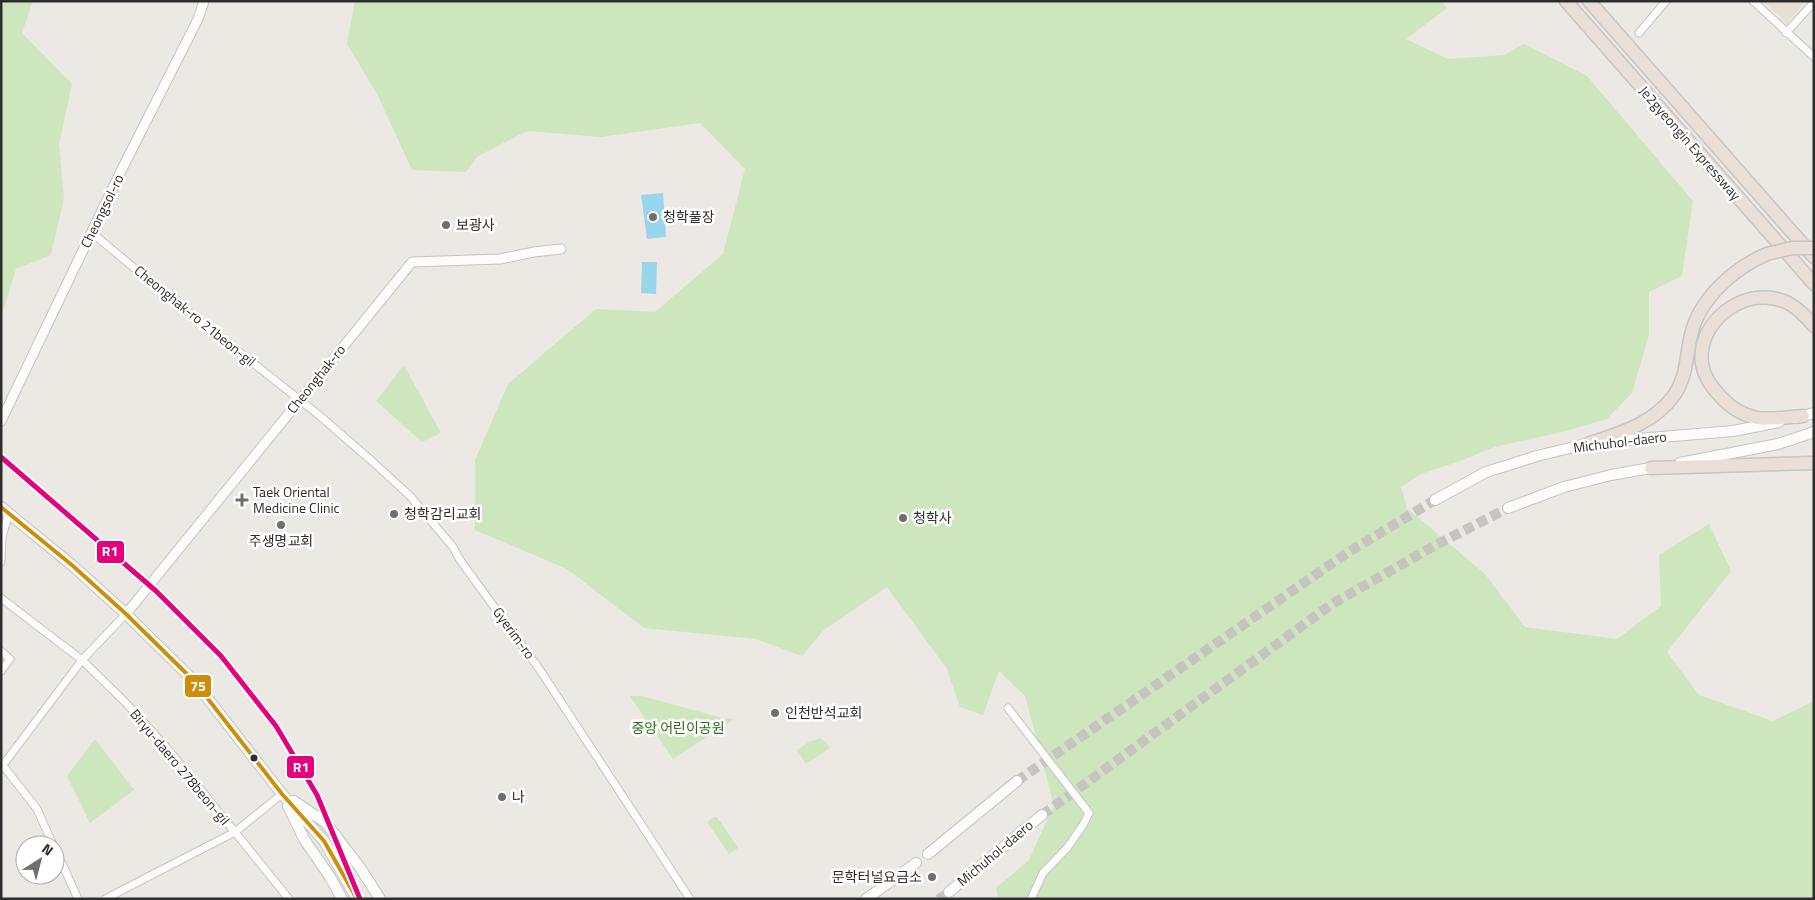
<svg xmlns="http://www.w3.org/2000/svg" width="1815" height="900" viewBox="0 0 1815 900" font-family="'Titillium Web','Noto Sans KR',sans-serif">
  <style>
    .education { fill: #e6e0d3 }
    .green { fill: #cee6be }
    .water { fill: #99d6ec }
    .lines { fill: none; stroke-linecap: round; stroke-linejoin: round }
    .tertiary-tunnel { stroke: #c6c3c0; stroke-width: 9; stroke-dasharray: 9 4.5; stroke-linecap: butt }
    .secondary-tunnel { stroke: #c6c3c0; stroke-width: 10; stroke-dasharray: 10 5; stroke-linecap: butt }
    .minor-casing { stroke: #c5c4c5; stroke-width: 9 }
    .tertiary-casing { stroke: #c5c4c5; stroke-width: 11 }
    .secondary-casing { stroke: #c5c4c5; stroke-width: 12 }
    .motorway-casing { stroke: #c6c5c4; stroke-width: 15 }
    .minor { stroke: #fcfcfb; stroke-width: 7 }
    .tertiary { stroke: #fcfcfb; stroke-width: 9 }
    .secondary { stroke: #fcfcfb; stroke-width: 10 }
    .motorway { stroke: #eadfd6; stroke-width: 12 }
    .motorway-bridge-casing { stroke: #c6c5c4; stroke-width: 15; stroke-linecap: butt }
    .motorway-bridge { stroke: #eadfd6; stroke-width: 12 }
    .bus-1-casing { stroke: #fff; stroke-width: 8 }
    .bus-1 { stroke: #cf8e09; stroke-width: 4 }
    .rail-1-casing { stroke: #fff; stroke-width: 9 }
    .rail-1 { stroke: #e5007d; stroke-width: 5 }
    .poi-dot { fill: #706f6e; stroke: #fff; stroke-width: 2 }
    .bus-dot { fill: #2e2e2e; stroke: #fff; stroke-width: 2 }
    .labels { text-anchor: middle; stroke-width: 5; stroke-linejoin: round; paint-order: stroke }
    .street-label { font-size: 14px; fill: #2e2e2e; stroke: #fff }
    .poi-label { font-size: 14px; fill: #2e2e2e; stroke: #fff; text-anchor: start }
    .park-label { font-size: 14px; fill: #2c6e1b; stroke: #fff }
    .line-badge { stroke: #fff; stroke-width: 2 }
    .badge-label { font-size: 14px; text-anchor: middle; font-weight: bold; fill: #fff }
  </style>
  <rect width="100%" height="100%" fill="#ece8e4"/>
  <path class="education" d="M1764,1H1806L1787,24Z"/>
  <path class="green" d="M1,1H33L22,33L72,84L59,144L64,198L51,255L16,269L4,308L1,309Z
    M355,1H1441L1447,8L1406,39L1448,59L1504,55L1524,44L1587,76L1693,201L1682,276L1649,292V335L1632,393L1607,419L1566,431L1495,447L1460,461L1421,474L1401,487L1407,508L1485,574L1525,627L1617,639L1661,606L1659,555L1709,524L1731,571L1667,652L1699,695L1773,721L1814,701V899H998L996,888L1029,860L1054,805L1025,696L999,671L983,715L960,707L947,669L887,587L824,630L802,656L756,639L644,628L567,569L475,530V460L508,384L596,309L655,312L723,254L745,169L700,123L601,137L527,131L478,156L466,172L412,170L377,94L347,44Z
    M404,365L441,433L422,442L376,401Z
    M630,696H642L722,718L734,719L673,759Z
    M821,738L830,748L806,764L797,750L809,742Z
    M95,739L134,790L90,823L67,776Z
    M714,817H717L738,848L729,854L707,822Z"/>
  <path class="water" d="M663,193L666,237L647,239L641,195Z
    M642,262H657L656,294L641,293Z"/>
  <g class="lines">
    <path class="tertiary-tunnel" d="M938,899L949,892"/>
    <path class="secondary-tunnel" d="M1017,781L1347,553L1435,500
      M1042,815L1332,604L1434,546L1508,508"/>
    <g class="minor-casing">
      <path id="minor" d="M1753,1L1814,57
        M1639,33L1666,1
        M1786,33L1814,2
        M91,232L182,308L190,313L320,416L373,462L410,496L453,547L460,560L540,670L690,899
        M1,562L2,537L9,512
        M1,598L82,660L125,702L167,748L289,899
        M1,651L10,659L1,671
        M1008,708L1089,813L1083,825L1067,848L1043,873L1031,899
        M1,763L37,809L53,845
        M3,765L82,660L126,614
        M55,848L78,899
        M105,899L235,832L282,794"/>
    </g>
    <g class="tertiary-casing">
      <path id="tertiary" d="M1,421L122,169L198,19L204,1
        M126,614L412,262L500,259L534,252L561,249"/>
    </g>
    <g class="secondary-casing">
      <path id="secondary" d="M1795,418L1814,413
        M1680,463L1778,444L1814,432
        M1435,500L1486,472L1537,456L1590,443L1733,431L1779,422
        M1,507L73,566L126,614L194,681L282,794L324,841L357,899
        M1508,508L1564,487L1611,475L1656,467
        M294,801L326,823L361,869L380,899
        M288,806L304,839L330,877L342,899
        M928,854L1017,781
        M949,892L1042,815
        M866,899L916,863"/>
    </g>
    <g class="motorway-casing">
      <path id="motorway" d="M1566,1L1814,284
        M1589,1L1814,257
        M1803,416C1788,417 1772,420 1757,418C1743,415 1730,407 1721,397C1712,388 1704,377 1702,364C1696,320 1748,283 1788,303C1798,308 1806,317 1814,326
        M1590,443C1621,433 1655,423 1675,394C1687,376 1686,356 1691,335C1699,299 1734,268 1767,254
        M1651,468L1814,463"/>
    </g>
    <use href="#minor" class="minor"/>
    <use href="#tertiary" class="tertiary"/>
    <use href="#secondary" class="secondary"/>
    <use href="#motorway" class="motorway"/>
    <g class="motorway-bridge-casing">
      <path id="motorway-bridge" d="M1767,254L1792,248H1814"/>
    </g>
    <use href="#motorway-bridge" class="motorway-bridge"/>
    <g class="bus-1-casing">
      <path id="bus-1" d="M1,507L73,566L126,614L194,681L282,794L324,841L357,899"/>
    </g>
    <use href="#bus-1" class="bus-1"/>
    <g class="rail-1-casing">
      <path id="rail-1" d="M1,457L156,591L221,656L276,726L317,795L360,899"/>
    </g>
    <use href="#rail-1" class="rail-1"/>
  </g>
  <g class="poi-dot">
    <circle cx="653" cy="217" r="5"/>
    <circle cx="446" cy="225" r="5"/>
    <path d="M239.5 492.5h5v5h5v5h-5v5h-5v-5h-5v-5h5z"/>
    <circle cx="394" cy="514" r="5"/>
    <circle cx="903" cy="518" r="5"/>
    <circle cx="281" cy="525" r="5"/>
    <circle cx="775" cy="713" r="5"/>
    <circle cx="502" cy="797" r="5"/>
    <circle cx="932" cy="877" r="5"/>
  </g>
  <circle class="bus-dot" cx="254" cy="758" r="4.5"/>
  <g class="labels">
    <g class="street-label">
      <text transform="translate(1690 143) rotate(49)" y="5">Je2gyeongin Expressway</text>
      <text transform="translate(102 211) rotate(-64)" y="5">Cheongsol-ro</text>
      <text transform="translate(195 316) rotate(39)" y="5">Cheonghak-ro 21beon-gil</text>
      <text transform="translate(316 379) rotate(-51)" y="5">Cheonghak-ro</text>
      <text transform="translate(1620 442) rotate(-7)" y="5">Michuhol-daero</text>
      <text transform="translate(514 633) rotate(54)" y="5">Gyerim-ro</text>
      <text transform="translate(180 767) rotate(50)" y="5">Biryu-daero 278beon-gil</text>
      <text transform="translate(995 853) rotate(-40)" y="5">Michuhol-daero</text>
    </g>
    <g class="poi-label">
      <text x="663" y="222">청학풀장</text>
      <text x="456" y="230">보광사</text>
      <text x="253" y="497">Taek Oriental<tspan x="253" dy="16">Medicine Clinic</tspan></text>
      <text x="404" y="519">청학감리교회</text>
      <text x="913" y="523">청학사</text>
      <text x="281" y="546" text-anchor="middle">주생명교회</text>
      <text x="785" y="718">인천반석교회</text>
      <text x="512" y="802">나</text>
      <text x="922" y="882" text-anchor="end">문학터널요금소</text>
    </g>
    <g class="park-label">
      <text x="678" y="733">중앙 어린이공원</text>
    </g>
  </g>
  <g class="line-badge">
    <rect x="96" y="540" width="29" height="24" rx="5" fill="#e5007d"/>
    <rect x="184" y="674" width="28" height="24" rx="5" fill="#cf8e09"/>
    <rect x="286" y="755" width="29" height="24" rx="5" fill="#e5007d"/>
  </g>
  <g class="badge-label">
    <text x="110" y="556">R1</text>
    <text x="198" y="691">75</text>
    <text x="301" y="772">R1</text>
  </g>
  <rect width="1815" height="900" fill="none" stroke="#2e2e2e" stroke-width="5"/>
  <g transform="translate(40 860) rotate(36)"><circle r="24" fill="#ffffff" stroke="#ababab"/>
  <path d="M0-4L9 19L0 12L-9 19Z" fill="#706f6e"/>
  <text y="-8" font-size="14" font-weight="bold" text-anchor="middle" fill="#2e2e2e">N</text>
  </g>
</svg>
